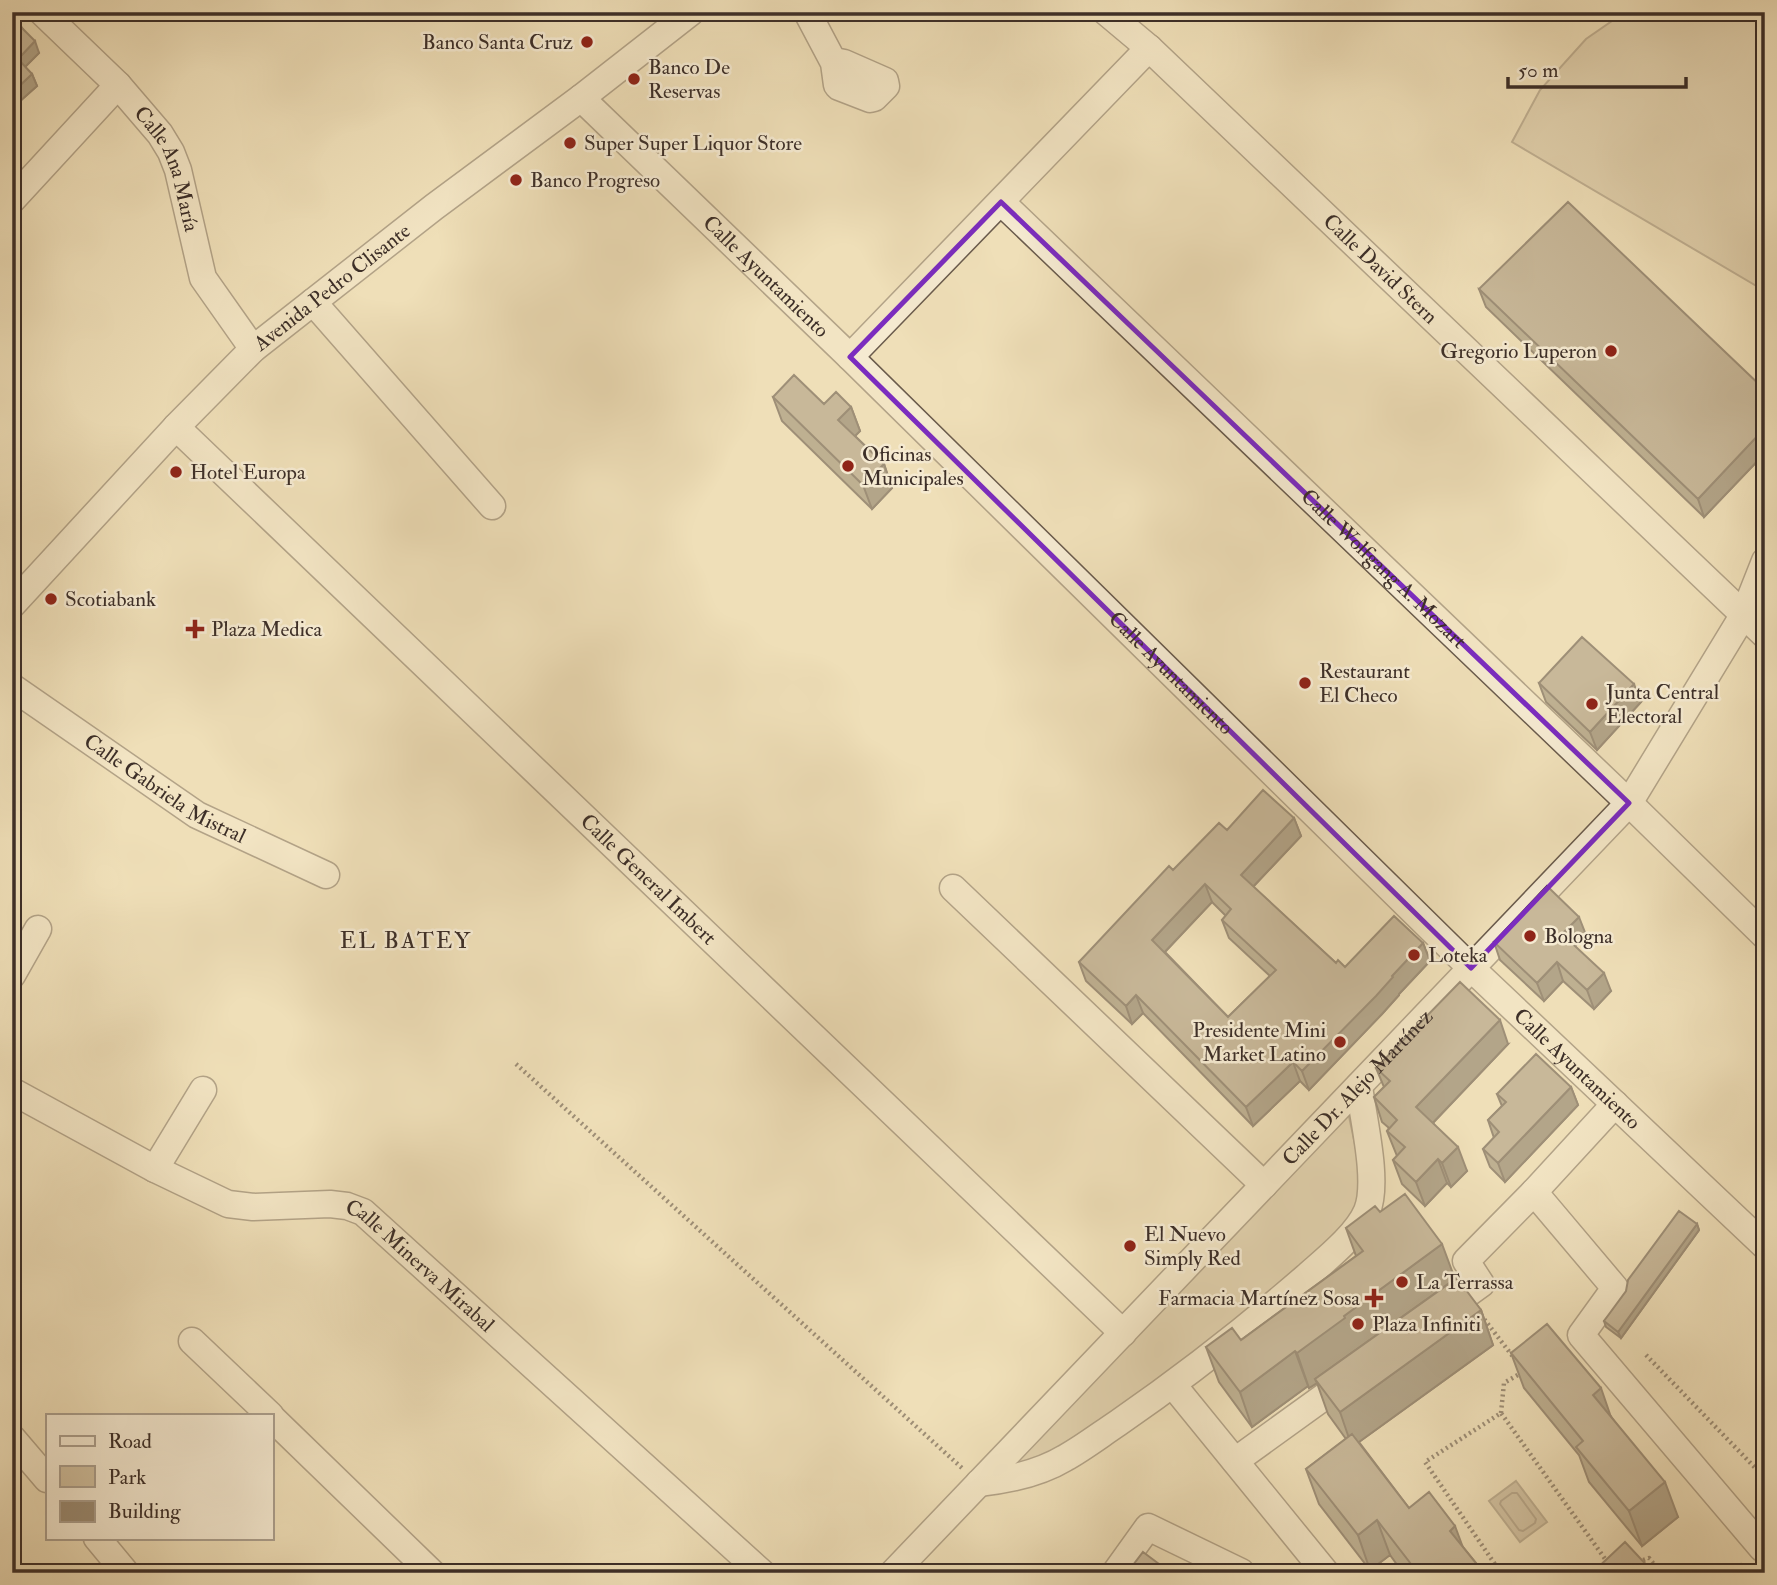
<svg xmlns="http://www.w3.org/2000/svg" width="1777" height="1585" viewBox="0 0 1777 1585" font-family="'IM FELL Double Pica',serif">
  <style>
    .green { fill: #d1c1a0; stroke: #877864; stroke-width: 2 }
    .water { fill: #b2a387; stroke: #837561; stroke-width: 2 }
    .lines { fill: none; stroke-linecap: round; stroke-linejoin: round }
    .shore { stroke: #786958; stroke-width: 2 }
    .minor-casing { stroke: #6a5b4c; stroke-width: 29 }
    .path { stroke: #3d2f28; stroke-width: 4.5; stroke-dasharray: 2 3.5; stroke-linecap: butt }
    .minor { stroke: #f5ead1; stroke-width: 26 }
    .wall { fill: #847863; stroke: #3d2f28; stroke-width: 2; fill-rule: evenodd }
    .shaded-wall { fill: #6c6150; stroke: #3d2f28; stroke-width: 2 }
    .building { fill: #9a8b73; stroke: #3d2f28; stroke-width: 2; fill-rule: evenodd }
    .marked { fill: none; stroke: #7b2cbf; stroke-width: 5; stroke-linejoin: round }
    .poi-dot { fill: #8f2418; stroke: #f5ead1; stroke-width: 2.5 }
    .labels { text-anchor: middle; stroke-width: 5; stroke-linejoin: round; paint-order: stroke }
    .poi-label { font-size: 21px; fill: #3d2f28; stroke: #f5ead1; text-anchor: start }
    .street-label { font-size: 21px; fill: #3d2f28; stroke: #f5ead1 }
    .neighbourhood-label { font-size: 23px; letter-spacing: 2px; fill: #3d2f28; stroke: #f5ead1 }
  </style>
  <rect width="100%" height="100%" fill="#efdfb8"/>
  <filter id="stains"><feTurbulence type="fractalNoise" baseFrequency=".00286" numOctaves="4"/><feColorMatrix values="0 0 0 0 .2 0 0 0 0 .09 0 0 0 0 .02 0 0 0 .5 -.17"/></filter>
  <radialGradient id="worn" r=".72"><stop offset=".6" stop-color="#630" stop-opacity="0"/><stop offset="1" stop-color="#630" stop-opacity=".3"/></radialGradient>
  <path class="green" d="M1625,12H1765V291L1512,142L1540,90L1586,39Z
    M1347,1107L1360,1168L1359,1207L1336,1238L1203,1350L1064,1455L1002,1476Z"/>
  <path class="water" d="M1516,1481L1547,1522L1520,1542L1489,1501Z"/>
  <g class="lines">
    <path class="shore" d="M1512,1493H1517L1536,1519L1535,1523L1523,1531L1519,1530L1500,1504L1501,1501Z"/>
    <g class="minor-casing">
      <g id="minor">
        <path id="s1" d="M42,12L118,85L160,134L171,152L178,170L203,278L253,349"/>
        <path d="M807,12L834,63L837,85L839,87L870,99L874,98L886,86L885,81L844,63L839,62L834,63"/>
        <path id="s2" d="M1106,12L1149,48L1765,635"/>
        <path id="s3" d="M581,98L850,357L1471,968L1765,1246"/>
        <path d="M12,200L118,85"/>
        <path id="s4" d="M1001,202L1629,803L1765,936"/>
        <path d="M313,302L492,506"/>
        <path d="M850,357L1149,48"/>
        <path id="s5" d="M176,427L1123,1333"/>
        <path id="s6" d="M12,605L176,427L253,349L434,207L581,98L691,12"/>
        <path id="s7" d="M12,687L197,815L326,875"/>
        <path d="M953,888L1264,1185"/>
        <path d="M12,975L38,929"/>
        <path id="s8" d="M12,1091L155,1169L228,1204L253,1207L330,1204L347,1206L363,1212L762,1573"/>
        <path d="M155,1169L203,1090"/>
        <path d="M1534,1192L1615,1104"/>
        <path d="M1438,1315L1481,1284L1466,1261L1534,1192L1615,1288L1581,1335L1762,1548L1765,1545"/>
        <path d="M192,1341L270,1415"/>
        <path d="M1173,1385L1326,1573"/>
        <path d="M271,1417L432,1573"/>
        <path d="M12,1438L47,1479"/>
        <path d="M1235,1461L1350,1378"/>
        <path d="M979,1483C1008,1480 1040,1473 1065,1458C1083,1448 1100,1435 1118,1423C1183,1378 1246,1329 1306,1277C1325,1260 1357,1235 1367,1211C1379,1182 1363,1118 1359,1086"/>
        <path d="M97,1538L126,1573"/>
        <path id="s9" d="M893,1573L1629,803L1744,614L1765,561"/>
        <path d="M1115,1573L1148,1527L1241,1572"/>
      </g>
    </g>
    <path class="path" d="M516,1064L962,1468
      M1481,1315L1514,1358
      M1646,1355L1765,1478
      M1501,1413L1504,1383L1523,1372
      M1638,1562L1649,1558L1661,1573
      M1501,1573L1425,1462L1501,1413L1608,1563
      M1733,1573L1745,1562"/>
    <use href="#minor" class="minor"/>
  </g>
  <path class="wall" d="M12,13L39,53L25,67L32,74L37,86L19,102L12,94Z
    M1479,289L1765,390V453L1704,517L1486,307Z
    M773,397L851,407L860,431L855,436L884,464L892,488L872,509L782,421Z
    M1539,683L1641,702L1597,750L1546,702Z
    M1294,818L1301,836L1253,887L1336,963L1345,967L1423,943L1430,961L1399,994V995L1382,1014L1309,1090L1300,1081L1253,1126L1143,1013L1132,1024L1086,981L1079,962L1173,870L1227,830ZM1212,902L1226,916L1222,920L1229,938L1270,976L1228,1017L1165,952Z
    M1586,935L1575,946L1611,991L1594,1009L1563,981L1544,1001L1500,960L1494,942Z
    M1508,1044L1433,1123L1467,1171L1451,1187L1447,1183L1425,1206L1402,1184L1393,1160L1397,1156L1387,1131L1389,1128L1382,1122L1374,1097L1384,1087L1376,1068Z
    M1571,1087L1578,1105L1505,1182L1490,1167L1483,1149L1494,1138L1488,1120L1502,1106L1497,1094Z
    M1380,1212L1455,1279L1481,1310L1493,1345L1359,1442L1409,1508L1462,1546L1484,1573H1403L1390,1555L1370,1570L1319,1504L1306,1469L1346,1439L1328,1414L1317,1383L1309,1388L1308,1386L1252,1427L1219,1382L1206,1347L1241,1340L1356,1256L1346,1228Z
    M1697,1224L1699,1230L1621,1338L1606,1327L1604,1321Z
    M1511,1353L1610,1415L1678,1517L1642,1546L1589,1482L1579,1455L1524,1388Z"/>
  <path class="shaded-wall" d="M35,41L39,53L22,70L18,59Z
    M32,74L37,86L19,102L15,90Z
    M851,407L860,431L847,444L838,420Z
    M1762,431L1765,439V453L1704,517L1698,499Z
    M884,464L892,488L872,509L863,485Z
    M1634,684L1641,702L1597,750L1590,732Z
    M1294,818L1301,836L1247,893L1241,875Z
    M1205,884L1212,902L1159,958L1152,940Z
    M1579,917L1586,935L1569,952L1562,934Z
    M1423,943L1430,961L1399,994V995L1382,1014L1309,1090L1302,1071Z
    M1557,962L1563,981L1544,1001L1537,983Z
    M1604,973L1611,991L1594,1009L1587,990Z
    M1136,995L1143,1013L1132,1024L1126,1006Z
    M1500,1020L1508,1044L1425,1131L1416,1107Z
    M1293,1062L1300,1081L1253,1126L1246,1107Z
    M1571,1087L1578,1105L1505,1182L1498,1163Z
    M1458,1147L1467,1171L1451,1187L1442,1163Z
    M1438,1159L1447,1183L1425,1206L1416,1182Z
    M1697,1224L1699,1230L1621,1338L1618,1332Z
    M1442,1244L1455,1279L1315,1379L1317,1383L1309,1388L1297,1353L1344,1316Z
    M1481,1310L1493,1345L1352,1447L1340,1412Z
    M1295,1351L1308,1386L1252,1427L1240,1392Z
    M1601,1388L1613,1423L1593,1395Z
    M1665,1482L1678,1517L1642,1546L1629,1511Z
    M1377,1520L1390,1555L1370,1570L1358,1535Z
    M1455,1526L1468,1561L1450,1531Z"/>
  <path class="building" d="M12,13L19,20L17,23L35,41L18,59L32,74L15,90L12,87Z
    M1568,202L1765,390V433L1762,431L1698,499L1479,289Z
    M794,375L824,404L836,392L851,407L838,420L884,464L863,485L773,397Z
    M1582,637L1634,684L1590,732L1539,683Z
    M1263,790L1294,818L1241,875L1336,963L1338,960L1345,967L1394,916L1423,943L1392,976L1393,977L1376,996L1302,1071L1293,1062L1246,1107L1136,995L1126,1006L1079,962L1169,866L1173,870L1219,823L1227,830ZM1205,884L1231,909L1222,920L1276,970L1228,1017L1152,940Z
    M1547,886L1579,917L1562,934L1604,973L1587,990L1557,962L1537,983L1494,942Z
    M1460,982L1500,1020L1416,1107L1458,1147L1442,1163L1438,1159L1416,1182L1393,1160L1405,1147L1387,1131L1397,1120L1374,1097L1390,1081L1376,1068Z
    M1536,1054L1571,1087L1498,1163L1483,1149L1499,1132L1488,1120L1506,1102L1497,1094Z
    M1405,1194L1442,1244L1344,1316L1345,1318L1297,1353L1295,1351L1240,1392L1206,1347L1232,1328L1241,1340L1363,1251L1346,1228L1375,1206L1380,1212Z
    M1679,1211L1697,1224L1618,1332L1604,1321L1626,1291L1628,1280Z
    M1457,1278L1481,1310L1340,1412L1315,1379Z
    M1547,1324L1601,1388L1593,1395L1665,1482L1629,1511L1576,1447L1583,1441L1511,1353Z
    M1352,1434L1409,1508L1429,1492L1455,1526L1450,1531L1484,1573H1418L1377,1520L1358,1535L1306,1469Z
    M1625,1542L1654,1573H1592Z
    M1143,1552L1171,1573H1127Z"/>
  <path d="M0 0H1777V1585H0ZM1001,202L1629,803L1471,968L850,357Z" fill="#efdfb8" fill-opacity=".55" fill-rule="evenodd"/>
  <path class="marked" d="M1001,202L1629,803L1471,968L850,357Z"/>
  <g class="poi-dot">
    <circle cx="587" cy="42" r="7"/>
    <circle cx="634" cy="79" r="7"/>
    <circle cx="570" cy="143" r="7"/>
    <circle cx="516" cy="180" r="7"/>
    <circle cx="1611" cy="351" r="7"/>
    <circle cx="848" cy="466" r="7"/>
    <circle cx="176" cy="472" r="7"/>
    <circle cx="51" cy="599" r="7"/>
    <path d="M191.5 618.5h7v7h7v7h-7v7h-7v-7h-7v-7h7z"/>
    <circle cx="1305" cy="683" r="7"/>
    <circle cx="1592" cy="704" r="7"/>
    <circle cx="1530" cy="936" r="7"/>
    <circle cx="1414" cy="955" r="7"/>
    <circle cx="1340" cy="1042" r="7"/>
    <circle cx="1130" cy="1246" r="7"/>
    <circle cx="1402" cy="1282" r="7"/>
    <path d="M1370.5 1287.5h7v7h7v7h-7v7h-7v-7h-7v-7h7z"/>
    <circle cx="1358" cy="1324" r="7"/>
  </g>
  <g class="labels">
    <g class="poi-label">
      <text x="573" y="49" text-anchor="end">Banco Santa Cruz</text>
      <text x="648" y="74">Banco De<tspan x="648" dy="24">Reservas</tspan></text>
      <text x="584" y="150">Super Super Liquor Store</text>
      <text x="530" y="187">Banco Progreso</text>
      <text x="1597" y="358" text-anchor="end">Gregorio Luperon</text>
      <text x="862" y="461">Oficinas<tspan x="862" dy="24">Municipales</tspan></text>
      <text x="190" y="479">Hotel Europa</text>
      <text x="65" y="606">Scotiabank</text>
      <text x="211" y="636">Plaza Medica</text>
      <text x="1319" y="678">Restaurant<tspan x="1319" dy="24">El Checo</tspan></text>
      <text x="1606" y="699">Junta Central<tspan x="1606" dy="24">Electoral</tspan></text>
      <text x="1544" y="943">Bologna</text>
      <text x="1428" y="962">Loteka</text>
      <text x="1326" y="1037" text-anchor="end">Presidente Mini<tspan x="1326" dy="24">Market Latino</tspan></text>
      <text x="1144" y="1241">El Nuevo<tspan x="1144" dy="24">Simply Red</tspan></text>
      <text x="1416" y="1289">La Terrassa</text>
      <text x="1360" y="1305" text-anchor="end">Farmacia Martínez Sosa</text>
      <text x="1372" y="1331">Plaza Infiniti</text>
    </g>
    <g class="street-label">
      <text dy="7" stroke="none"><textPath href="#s1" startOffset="205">Calle Ana María</textPath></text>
      <text dy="7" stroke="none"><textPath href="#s2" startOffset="376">Calle David Stern</textPath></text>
      <text dy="7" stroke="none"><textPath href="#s3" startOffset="257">Calle Ayuntamiento</textPath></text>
      <text dy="7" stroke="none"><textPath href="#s6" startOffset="452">Avenida Pedro Clisante</textPath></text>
      <text dy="7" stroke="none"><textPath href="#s4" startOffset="530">Calle Wolfgang A. Mozart</textPath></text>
      <text dy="7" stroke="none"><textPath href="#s3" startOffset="824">Calle Ayuntamiento</textPath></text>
      <text dy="7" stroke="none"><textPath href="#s7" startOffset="184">Calle Gabriela Mistral</textPath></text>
      <text dy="7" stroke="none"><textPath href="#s5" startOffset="654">Calle General Imbert</textPath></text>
      <text dy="7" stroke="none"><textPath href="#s3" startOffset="1391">Calle Ayuntamiento</textPath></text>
      <text dy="7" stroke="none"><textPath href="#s9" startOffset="672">Calle Dr. Alejo Martínez</textPath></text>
      <text dy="7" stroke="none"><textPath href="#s8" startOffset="458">Calle Minerva Mirabal</textPath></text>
    </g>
    <g class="neighbourhood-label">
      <text x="406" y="948">EL BATEY</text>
    </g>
  </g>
  <rect width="1777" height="1585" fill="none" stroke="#efdfb8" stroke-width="42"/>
  <rect x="14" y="14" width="1749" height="1557" fill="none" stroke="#3d2f28" stroke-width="3.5"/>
  <rect x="21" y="21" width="1735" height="1543" fill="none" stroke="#3d2f28" stroke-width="2"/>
  <rect x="46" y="1414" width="228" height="126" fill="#f5ead1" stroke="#ab9f8d" stroke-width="2"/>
  <rect x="60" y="1436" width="35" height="10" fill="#f5ead1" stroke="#ab9f8d" stroke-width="2"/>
  <text x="108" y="1448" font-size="21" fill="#3d2f28">Road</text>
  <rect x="60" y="1466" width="35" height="21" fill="#d1c1a0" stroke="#ab9f8d" stroke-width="2"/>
  <text x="108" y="1484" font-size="21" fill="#3d2f28">Park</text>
  <rect x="60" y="1501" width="35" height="21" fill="#9a8b73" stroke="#ab9f8d" stroke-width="2"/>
  <text x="108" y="1518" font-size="21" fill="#3d2f28">Building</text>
  <path d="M1508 77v10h178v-10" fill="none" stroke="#3d2f28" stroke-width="3.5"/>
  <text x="1518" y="77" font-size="21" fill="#3d2f28" stroke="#f5ead1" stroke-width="5" paint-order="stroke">50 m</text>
  <rect width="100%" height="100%" filter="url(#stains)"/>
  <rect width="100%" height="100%" fill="url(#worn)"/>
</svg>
